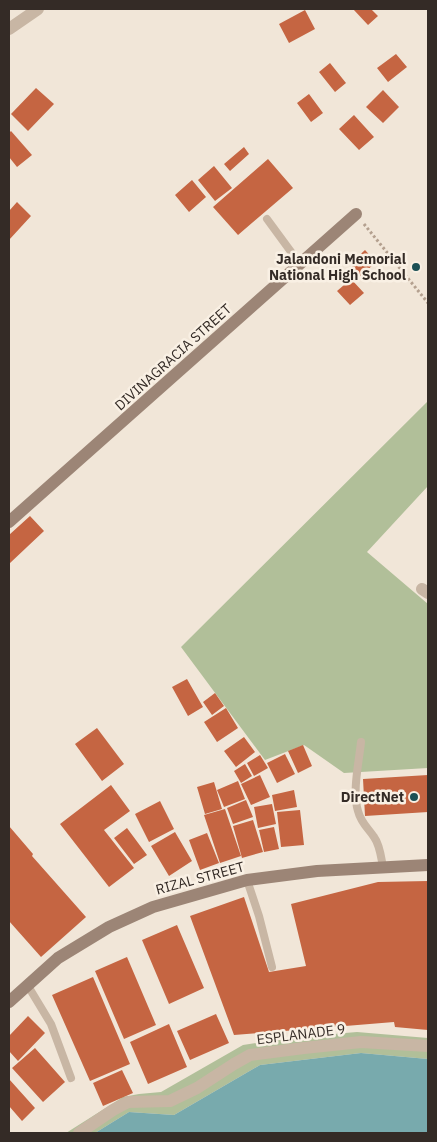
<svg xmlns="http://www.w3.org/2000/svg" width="437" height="1142" viewBox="0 0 437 1142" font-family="'IBM Plex Sans',sans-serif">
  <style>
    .green { fill: #b1bf99 }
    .water { fill: #78aaad }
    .building { fill: #c56542 }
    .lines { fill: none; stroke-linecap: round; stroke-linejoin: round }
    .path { stroke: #b4a08f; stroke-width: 3; stroke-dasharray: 2.5 2.5; stroke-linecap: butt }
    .lane { stroke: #c8b6a4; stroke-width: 8 }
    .street { stroke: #c8b6a4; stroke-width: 12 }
    .secondary { stroke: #9c8576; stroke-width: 12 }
    .poi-dot { fill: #1c5055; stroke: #f9f0e4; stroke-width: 2 }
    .labels { text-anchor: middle; stroke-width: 5; stroke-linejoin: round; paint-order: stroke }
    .poi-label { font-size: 14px; font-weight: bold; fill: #342b26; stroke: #f9f0e4; text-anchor: end }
    .street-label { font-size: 14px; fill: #342b26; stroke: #f9f0e4 }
  </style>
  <rect width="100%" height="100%" fill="#f1e6d8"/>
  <path class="green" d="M428,401V486L367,552L428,604V768L344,773L304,745L265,760L181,647Z
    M357,1032L428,1038V1059L361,1053L260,1065L174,1115L129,1112L95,1133H66L123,1097L139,1094L161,1092L243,1045L298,1037Z"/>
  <path class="water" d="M361,1053L428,1059V1133H95L129,1112L174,1115L260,1065Z"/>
  <path class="building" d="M353,9H371L378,16L368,25Z
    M305,10L315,29L289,43L279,24Z
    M396,54L407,67L388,82L377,68Z
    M330,63L346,83L335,92L319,72Z
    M36,88L54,104L28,131L11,114Z
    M383,90L399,107L383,123L366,107Z
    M309,94L323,113L311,122L297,103Z
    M354,115L374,137L359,150L339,129Z
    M11,131L32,155L17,167L9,157V133Z
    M244,147L249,154L230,171L224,164Z
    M268,159L293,188L238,235L213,207Z
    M214,166L232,188L215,201L198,180Z
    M192,180L206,197L189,212L175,195Z
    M17,202L31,216L9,240V211Z
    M365,250L376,262L361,276L350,264Z
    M351,279L364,293L350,305L337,291Z
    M30,516L44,531L9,564V535Z
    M187,679L203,707L188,716L172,687Z
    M215,693L224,706L212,715L203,702Z
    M226,708L238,728L217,742L204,722Z
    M97,728L124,764L102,781L75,744Z
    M244,737L255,752L236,767L224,751Z
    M303,745L312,766L298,773L288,751Z
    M285,754L295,774L277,783L267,763Z
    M260,755L268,768L254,776L247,763Z
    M245,764L252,776L241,783L234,771Z
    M260,775L270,797L251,805L241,784Z
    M428,775V812L365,816L363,779Z
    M238,781L245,799L224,807L217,790Z
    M214,782L222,809L205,814L197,787Z
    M111,785L130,811L104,830L134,868L109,887L60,824Z
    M294,790L297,807L275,811L272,795Z
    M246,800L253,817L233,824L227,808Z
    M160,801L174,829L149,842L135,814Z
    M272,804L276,824L258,828L254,807Z
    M225,809L241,856L220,863L204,815Z
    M300,810L304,845L281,847L277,812Z
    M253,820L263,852L242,858L233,826Z
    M9,826L33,854L32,856L86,917L41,957L9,921Z
    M274,827L279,849L264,852L259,830Z
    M127,828L147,855L134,864L114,838Z
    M175,832L192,861L169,876L151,846Z
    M207,833L219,863L200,870L189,840Z
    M428,881V1030L395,1027L394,1022L234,1035L190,916L244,897L269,972L306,966L291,904L378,882Z
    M177,925L204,988L169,1004L142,940Z
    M127,957L156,1025L124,1039L95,971Z
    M93,977L130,1064L90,1081L52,995Z
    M216,1014L229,1043L190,1060L177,1031Z
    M28,1016L45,1033L18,1061L9,1051V1036Z
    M169,1024L187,1067L148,1084L130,1042Z
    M35,1048L65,1082L43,1102L12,1068Z
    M122,1070L133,1093L103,1106L93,1083Z
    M9,1079L35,1108L22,1121L9,1106Z"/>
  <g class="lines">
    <path class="path" d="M364,224L428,303"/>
    <path class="lane" d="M267,219L300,264
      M361,742C359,762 352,792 358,811C361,823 368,828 374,837C380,845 381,857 383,867
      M247,880L259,916L272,967
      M28,986L51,1024L71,1078"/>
    <path class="street" d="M9,29L38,9
      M422,589L428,593
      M79,1133L113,1110L128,1102L170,1101L197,1088L234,1064L250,1055L304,1048L361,1042L428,1046"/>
    <path class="secondary" d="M9,522L356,214
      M9,1002L58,958L109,927L153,907L247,880L317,871L428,865"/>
  </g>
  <g class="poi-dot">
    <circle cx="416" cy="267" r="5"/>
    <circle cx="414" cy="797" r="5"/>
  </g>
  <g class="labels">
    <g class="poi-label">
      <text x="406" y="264">Jalandoni Memorial<tspan x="406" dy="16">National High School</tspan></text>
      <text x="404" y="802">DirectNet</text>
    </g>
    <g class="street-label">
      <text transform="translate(173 357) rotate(-42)" y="5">DIVINAGRACIA STREET</text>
      <text transform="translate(200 878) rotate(-15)" y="5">RIZAL STREET</text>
      <text transform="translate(301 1034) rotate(-7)" y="5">ESPLANADE 9</text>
    </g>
  </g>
  <rect width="437" height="1142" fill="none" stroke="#342b26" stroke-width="20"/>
</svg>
